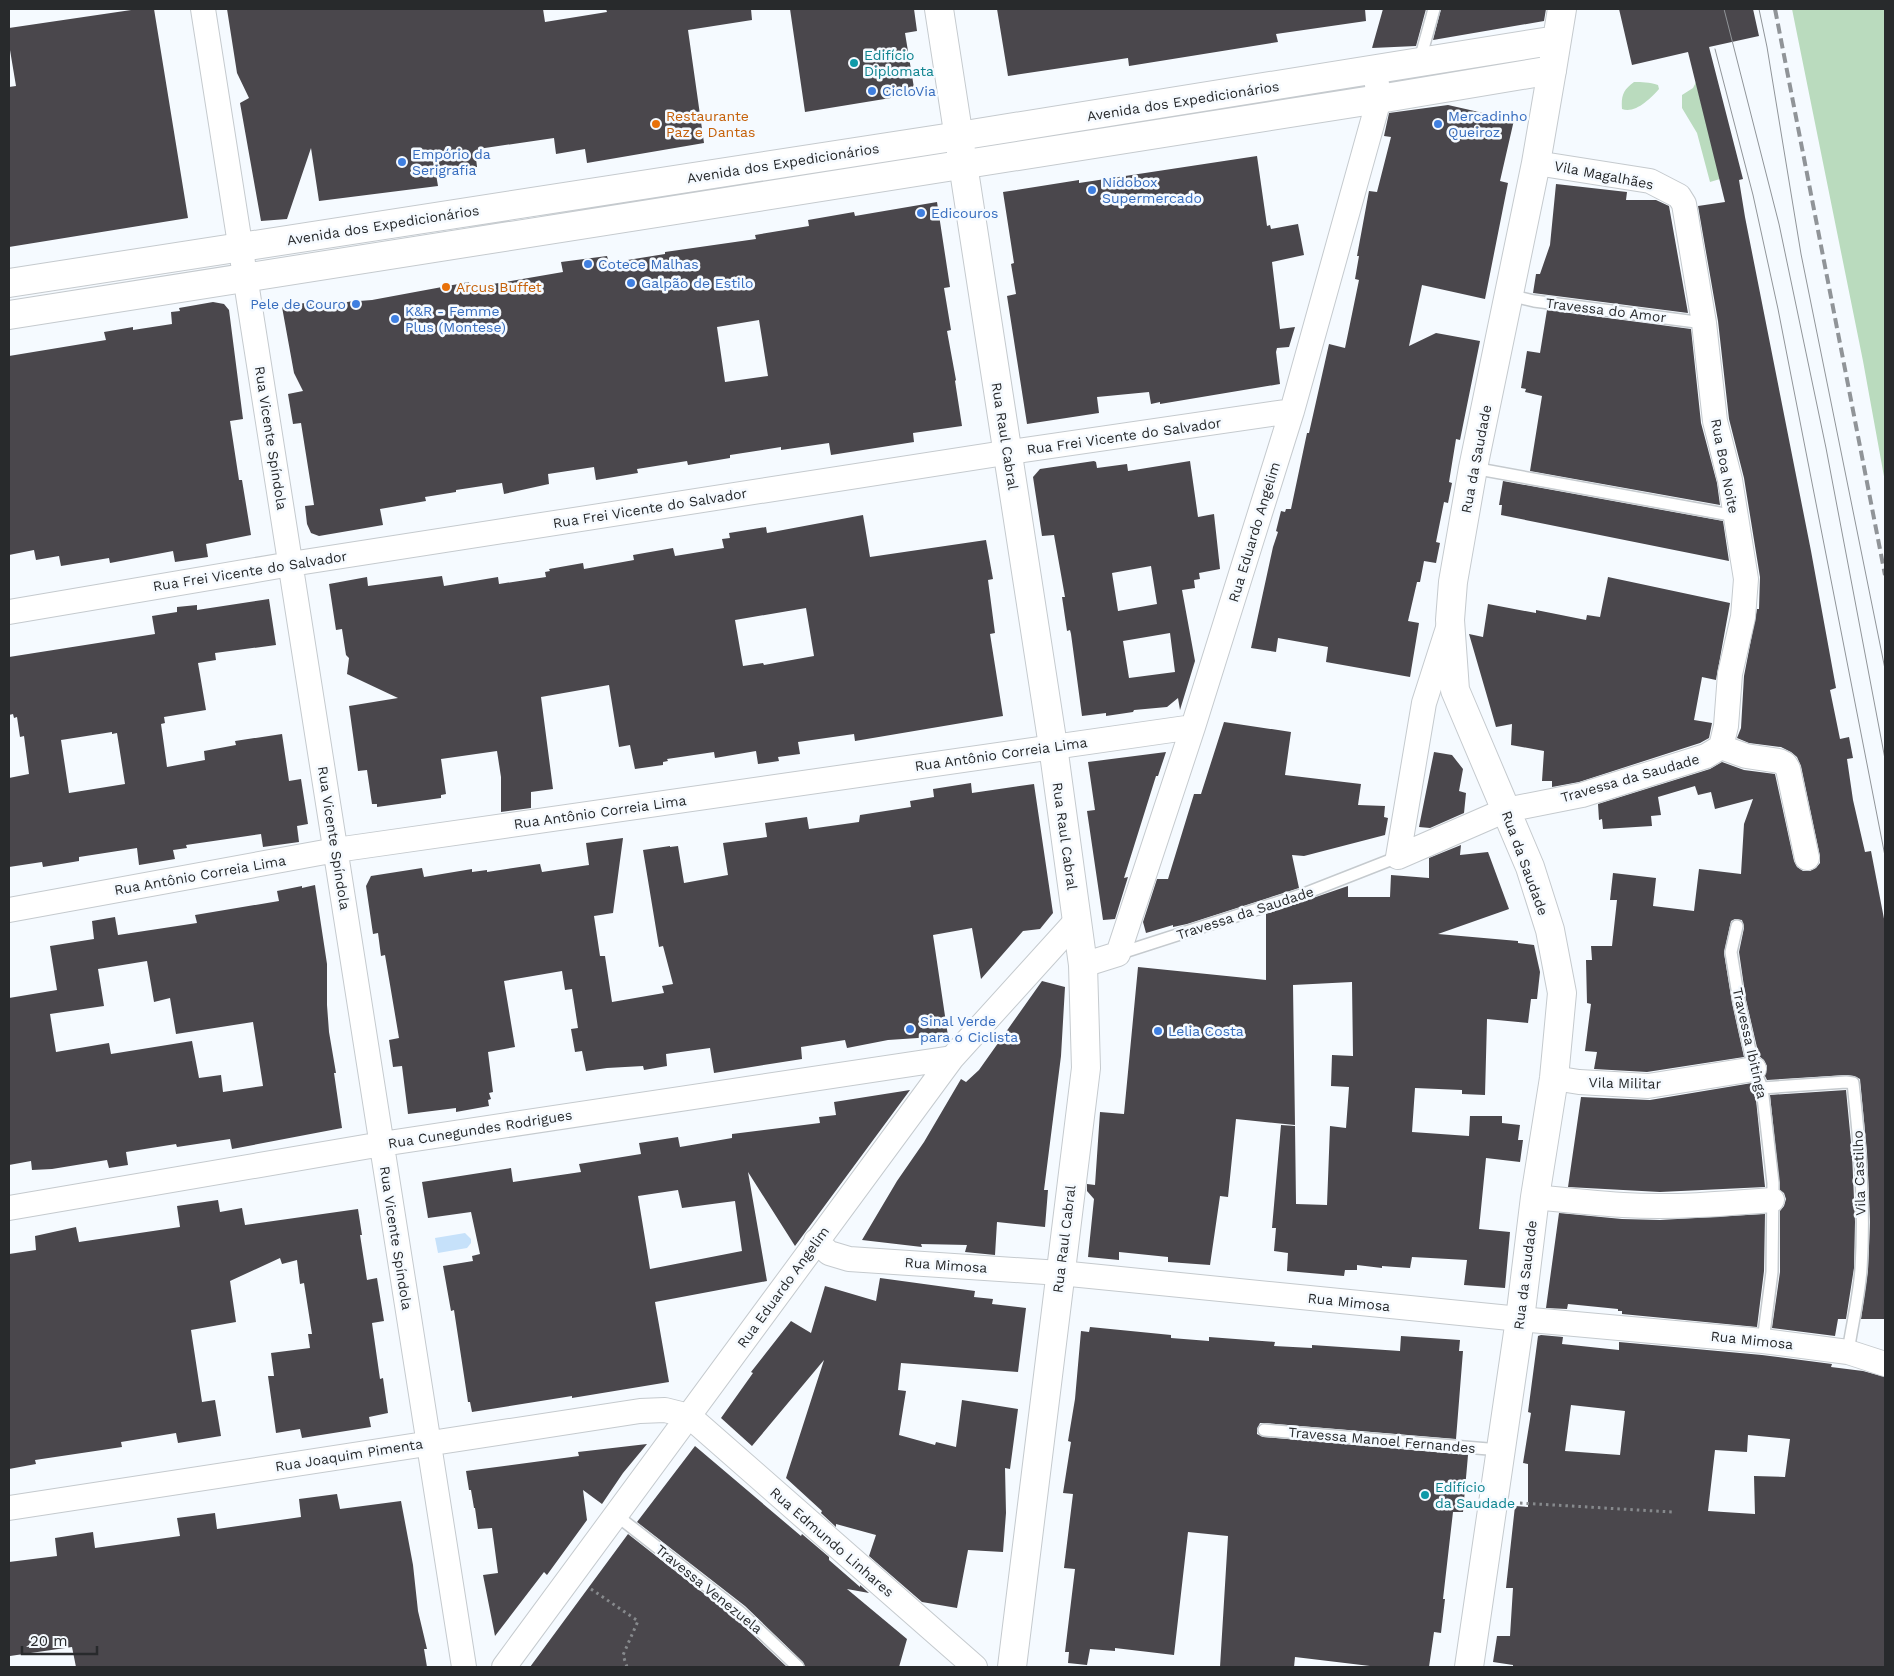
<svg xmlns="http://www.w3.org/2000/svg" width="1894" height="1676" viewBox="0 0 1894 1676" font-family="'Work Sans',sans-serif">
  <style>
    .green { fill: #badbbe }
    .water { fill: #c6e1fa }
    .building { fill: #4a474c; fill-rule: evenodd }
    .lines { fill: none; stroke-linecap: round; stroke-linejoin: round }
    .lane-casing { stroke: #c5cace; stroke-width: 14 }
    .street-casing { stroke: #c5cace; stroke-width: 26 }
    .secondary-casing { stroke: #c5cace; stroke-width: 30 }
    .primary-casing { stroke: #c5cace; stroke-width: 30 }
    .path { stroke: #878a8d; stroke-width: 3; stroke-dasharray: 2.5 4; stroke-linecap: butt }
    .lane { stroke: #fff; stroke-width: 11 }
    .street { stroke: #fff; stroke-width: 24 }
    .secondary { stroke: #fff; stroke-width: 28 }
    .primary { stroke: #fff; stroke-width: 28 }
    .tram { stroke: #909498; stroke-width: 1 }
    .rail { stroke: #909498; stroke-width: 4; stroke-dasharray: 10 5; stroke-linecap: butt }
    .culture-dot { fill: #0f9aa8; stroke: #f5faff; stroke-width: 2 }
    .shop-dot { fill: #3f7fe0; stroke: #f5faff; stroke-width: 2 }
    .food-dot { fill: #e8710a; stroke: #f5faff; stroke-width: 2 }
    .labels { text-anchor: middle; stroke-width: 5; stroke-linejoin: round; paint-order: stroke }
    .culture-label { font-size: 14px; fill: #0d838f; stroke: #f5faff; text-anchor: start }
    .shop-label { font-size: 14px; fill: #366cbe; stroke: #f5faff; text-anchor: start }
    .street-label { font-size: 14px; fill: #282a2c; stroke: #f5faff }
    .food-label { font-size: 14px; fill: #c56008; stroke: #f5faff; text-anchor: start }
  </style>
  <rect width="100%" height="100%" fill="#f5faff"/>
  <path class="green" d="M1792,9H1885V482L1863,361Z
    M1634,82C1642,82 1649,82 1658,85L1659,89C1650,99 1635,114 1622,109C1621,96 1623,90 1634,82Z
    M1696,82L1720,179L1710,182L1697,133L1682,108V95L1693,88Z"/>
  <path class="water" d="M465,1233L471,1239V1243L467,1248L438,1253L435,1238Z"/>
  <path class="building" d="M138,9H154L188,218L9,247V87L16,86L9,44V28Z
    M227,9H543L545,22L607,12L606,9H751L752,20L688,30L704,143L587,163L585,149L556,154L554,138L478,149L480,158H476L477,167L436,174L438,186L319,201L311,148L287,219L261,221L240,103L249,98L237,73Z
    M790,9H914L917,31L905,33L915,94L805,112Z
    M997,9H1365L1366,21L1276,34L1278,42L1129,66L1128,58L1008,76Z
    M1383,9H1426L1416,46L1372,48Z
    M1441,9H1546L1544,21L1433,40Z
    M1619,9H1753L1759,36L1709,47L1743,179L1739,180L1745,217L1811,551L1836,688L1830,690L1840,739L1849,737L1853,758L1847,759L1853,800L1865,852L1871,851L1885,924V1319H1861L1868,1270L1870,1222L1867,1152L1860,1079L1854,1076L1846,1075L1767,1080L1765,1076L1767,1066L1764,1060L1759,1056L1746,1000L1739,952L1744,928L1742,920L1735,919L1731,921L1724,953L1732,1003L1744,1057L1647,1072L1594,1069L1597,1052L1585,1051L1591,1004L1587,1003L1586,960H1592L1591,946H1612L1617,900H1610L1613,873L1656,878L1653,906L1694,911L1699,869L1741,874L1744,824L1753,799L1715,809L1711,792L1698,795L1695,786L1658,797L1661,815L1651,816L1652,826L1603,829L1602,819L1599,820L1598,804L1710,769L1722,762L1744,770L1775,774L1794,861L1797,867L1803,871H1810L1816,868L1820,863V856L1801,766L1797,757L1791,752L1781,747L1749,743L1737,738L1741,728L1744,676L1757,609H1759L1760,577L1744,478L1729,419L1718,321L1698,206L1725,202L1688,52L1632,65Z
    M1448,105L1514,120L1500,181L1508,183L1485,299L1422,285L1409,346L1436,333L1480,341L1460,440L1456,439L1449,482L1452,483L1448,503L1444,502L1436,542L1440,543L1436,563L1424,561L1420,582H1417L1408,621L1419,623L1410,677L1326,662L1328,647L1278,638L1276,652L1251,648L1273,547L1278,532L1276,531L1281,511L1285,512L1286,509H1291L1307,433H1309L1329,344L1345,348L1359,280L1355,279L1359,256H1357L1369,191L1377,192L1391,137L1384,136L1389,113Z
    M1257,156L1267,226L1270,225L1271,229L1298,224L1304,255L1272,262L1280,329L1295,327L1289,347L1277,348L1276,352L1280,384L1160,404V402L1151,404L1149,392L1097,397L1099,413L1027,424L1007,296L1016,294L1011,264L1014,263L1003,192L1079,180V183Z
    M1556,184L1627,192L1626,200H1656L1669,206L1688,313L1533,293L1536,274H1540L1550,245Z
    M937,202L950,287L944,288L951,330L947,331L956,380L955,381L962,426L913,433L914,442L831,455L829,443L781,450V447L730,455V458L688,465L687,461L637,469L638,473L596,480L594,467L548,474L549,484L504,494L502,483L456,490V492L425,497L426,501L380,509L383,525L319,536L311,533L307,524L305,506L314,505L301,423L293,424L288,394L303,391L294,373L282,307L322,300V307L358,300L359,301L372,300L469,282L470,288L563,272L561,262L607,256L609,263L665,254V252L756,239L755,235L809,226L808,220L854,212L855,216ZM759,320L768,376L725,382L717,327Z
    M213,302L224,304L229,310L243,419L230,421L239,480H242L251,535L206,544L208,557L175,562L173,551L110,563L109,558L61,566L59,556L36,560L34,550L9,555V356L106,340L104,332L133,327V330L172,324L171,312L180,311L179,308Z
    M1547,310L1691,329L1701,423L1717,483L1720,505L1530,471L1542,396L1525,392L1526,389L1521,388L1527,351L1540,353Z
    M1094,461L1096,462L1097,468L1127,464L1128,471L1190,461L1198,517L1214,514L1220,569L1199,573L1200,579L1194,580L1195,588L1182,590L1195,661L1180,710L1178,698L1167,707L1134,710L1133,712L1106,716V713L1082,716L1071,634L1070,630L1067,631L1062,597H1065L1054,535L1042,536L1033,477L1040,469ZM1151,566L1157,604L1118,611L1112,573ZM1170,633L1175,672L1129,678L1123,641Z
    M1503,481L1723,521L1729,561L1501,515L1502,505H1499Z
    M863,515L870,557L986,540L993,579L988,580L995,633L990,634L1003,716L855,741L854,734L798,742L800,754L778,757L779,761L758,764L756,751L715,758L714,752L667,759L668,761L663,762V765L635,769L630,745L619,747L609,685L541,697L553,789L531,792V808L501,812V777L497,751L441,759L446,794L441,795V798L377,807V804H372L367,770L358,771L349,706L398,698L347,674L349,658L346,655L342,629L336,630L329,584L367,577L368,586L442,576L444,586L498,577L499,584L546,577L545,572L550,571L549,569L583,563L584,569L634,560L633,555L673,548L675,556L724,548L722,539L730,538L729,533L766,527L767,533ZM806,608L814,656L764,665L763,663L743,666L735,620Z
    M1608,577L1730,603L1716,680L1702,677L1694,720L1712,723L1709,738L1700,743L1579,782L1552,787V781H1542L1544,751L1511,745L1512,724L1496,727L1469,634L1483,637L1488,604L1536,613V610L1586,620L1587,615L1600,617Z
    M269,599L276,645L215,653L216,660L198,663L206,710L164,717L165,723L161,724L167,767L205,760L204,751L236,745L235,741L282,734L289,781L301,779L308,824L297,826L299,842L263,847L261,834L186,845L187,848L173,850L175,859L139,865L137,848L79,857V861L43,867L42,862L9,867V778L29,774L24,736L20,737L17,717L14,718L13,714L9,715V657L155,634L152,616L177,612V607L197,605V610ZM112,732V734L117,733L125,784L69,793L61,740Z
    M1224,722L1291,732L1285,775L1361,784L1358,805L1385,806L1384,817L1388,818L1385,835L1304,856L1292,855L1299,888L1187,924L1173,927V925L1146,933L1143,922L1157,879H1168L1194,794H1201Z
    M1166,752L1158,776H1156L1124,878L1128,877L1115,919L1103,920L1087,811L1095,810L1088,762Z
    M1434,752L1452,755L1463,769L1459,791L1466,793L1464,813L1430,828L1419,827Z
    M971,783L972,793L1034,784L1053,913L1040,929L1023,931L981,979L972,928L933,935L948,1036L888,1040L847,1048L845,1040L801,1047L802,1059L714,1073L710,1048L666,1054L667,1066L644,1070L643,1066L607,1068L586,1071L582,1051L575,1052L571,1029L578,1028L572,989L565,990L562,971L504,981L515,1047L488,1052L493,1092L489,1093L491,1099L488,1100L489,1106L456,1112V1108L408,1114L402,1066L393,1067L389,1040L399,1038L385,955L381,956L378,933L373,934L366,886L371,876L422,868L424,877L472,869V872L487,870V872L540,864L542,872L589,865L586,843L623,838L613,913L594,916L600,956H605L612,1002L664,993L662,986L673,984L663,946L659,947L643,850L670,846V847L678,846L684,883L728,875L723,843L767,837L765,823L807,817L809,829L859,822L860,815L911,807L910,801L934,797L933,789Z
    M1461,845L1460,855L1488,852L1509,909L1438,934L1518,941V943L1534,945L1540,972L1537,999H1531L1528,1023L1487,1019L1485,1095L1462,1094V1090L1415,1088L1412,1132L1469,1136L1470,1116H1502V1123L1520,1125L1518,1140H1523L1520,1162L1486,1158L1479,1229L1510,1232L1505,1288L1464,1285L1467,1260L1412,1257L1410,1268L1382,1266V1268L1357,1265V1270H1345L1344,1276L1287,1271L1288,1253L1274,1251L1276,1228H1272L1281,1125L1295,1126L1296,1204L1327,1205L1330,1126L1346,1128L1349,1087L1331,1086L1332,1055L1353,1056L1352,982L1293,985L1295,1125L1236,1119L1228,1197L1220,1196L1210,1265L1168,1262V1257L1119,1252V1260L1088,1257L1094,1199L1087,1191V1184L1095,1185L1100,1112L1124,1114L1138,967L1266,980V914L1348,886V897H1390L1391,875L1429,878V858Z
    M315,885L327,964V1005L329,1032L336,1073H334L342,1128L232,1149L230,1139L177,1147L176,1144L126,1152L128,1165L109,1168L107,1160L52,1169L32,1170L31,1161L9,1165V998L57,990L50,946L94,939L92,921L115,917L118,935L197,923L195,915L279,901L277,891L302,886V888ZM147,961L154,1002L170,998L176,1034L253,1022L263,1086L223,1092L221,1075L199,1078L192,1041L111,1054L109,1043L56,1052L50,1014L104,1006L98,969Z
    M1042,981L1065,987L1061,1056L1044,1190H1048L1045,1227L997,1222L995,1255L965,1252L967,1245L921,1244L922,1247L862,1240L897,1181L924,1142L961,1079L966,1082L979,1070Z
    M1752,1083L1755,1090L1765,1187L1660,1192L1568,1187L1581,1097L1650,1100Z
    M910,1090L795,1246L748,1172L767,1281L655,1302L669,1382L572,1398V1396L472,1412L470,1402H468L454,1310L451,1311L443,1266L473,1261L472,1256L480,1254L471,1212L428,1218L422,1182L511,1168L513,1182L581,1172L579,1164L641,1154L639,1143L678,1137L680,1147L732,1138V1134L820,1123L819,1117L836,1115L834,1102ZM678,1190L682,1208L735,1201L742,1251L650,1269L638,1196Z
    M1846,1090L1852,1153L1855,1222L1854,1268L1846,1319H1838L1835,1336L1772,1328L1780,1272V1211L1784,1206L1786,1199L1784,1193L1780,1190L1770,1095Z
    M218,1200L220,1212L242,1208L245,1225L358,1209L362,1235H360L367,1280L377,1278L384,1321L372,1323L380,1379L383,1378L388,1413L369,1417L371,1427L302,1438L300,1429L276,1433L268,1376H274L271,1353L310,1348L308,1334H312L304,1283L300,1284L297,1260L282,1264L280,1258L230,1281L236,1322L191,1330L202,1402L215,1400L221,1436L178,1443L176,1433L121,1442L122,1447L35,1460L36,1464L9,1469V1254L36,1250L35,1236L76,1227L79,1242L180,1227L177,1206Z
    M1559,1213L1622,1219L1660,1220L1765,1214L1764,1271L1757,1327L1622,1314V1311H1618V1309L1568,1304L1567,1309L1546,1308Z
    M880,1278L975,1291L974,1297L993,1299L992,1304L1026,1308L1018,1372L901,1363L898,1390L906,1391L899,1435L935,1445L936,1442L956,1447L962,1400L1018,1409L1010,1469L1005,1468L1006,1513L1003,1552L968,1550L957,1608L922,1602L869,1556L876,1535L836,1524V1527L821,1513L822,1511L786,1478L824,1360L752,1446L721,1418L753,1373L751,1372L791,1321L811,1333L825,1286L876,1301Z
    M1090,1327L1171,1335V1338L1209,1341V1337L1275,1342L1274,1346L1312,1348V1345L1400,1351L1401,1336L1460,1340L1459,1351H1463L1456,1439L1265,1423H1260L1257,1429V1434L1263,1437L1468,1455L1463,1512H1453L1443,1599H1445L1441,1633L1434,1632L1429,1667H1370V1666L1295,1657L1294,1667H1220L1228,1536L1188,1532L1174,1655L1115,1648V1651L1090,1649L1087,1665L1068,1663L1069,1652H1065L1075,1569L1064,1568L1073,1494L1063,1493L1071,1442L1068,1441L1075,1399L1081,1331L1089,1332Z
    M1541,1335L1563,1337L1562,1344L1619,1350V1342L1762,1355L1832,1364L1831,1367L1863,1371L1885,1377V1667H1513V1665L1493,1662L1497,1636H1510L1513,1588H1506L1515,1506L1528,1507V1464L1523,1463L1531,1413L1528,1412L1538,1336ZM1571,1405L1625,1411L1620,1455L1565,1451ZM1748,1435L1790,1439L1785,1477L1754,1476L1755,1514L1708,1511L1715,1450L1747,1452Z
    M647,1444L623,1473L602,1504L583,1490L587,1520L547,1575L544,1572L495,1636L483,1575L498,1573L492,1528L478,1529L475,1508H474L471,1490H469L466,1471L579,1456L578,1452Z
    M695,1446L801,1536L802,1534L829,1557V1560L860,1587V1585L869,1593L847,1589L907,1639L899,1667H805L803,1662L745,1606L637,1522Z
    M337,1494L340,1509L401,1501L413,1565L418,1611L427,1649H424L427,1667H76L72,1647L10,1656L9,1645V1562L57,1556L55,1538L93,1532L95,1548L180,1536L177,1518L215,1513L217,1529L301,1517L299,1499Z
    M628,1534L735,1618L787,1667H530Z"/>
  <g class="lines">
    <g class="lane-casing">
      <path id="lane" d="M1419,63L1434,9
        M1509,295L1534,301L1704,323
        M1473,468L1736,516
        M1737,926L1731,952L1739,1001L1754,1069L1762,1088L1773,1183L1772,1272L1763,1341
        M1118,954L1301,895L1398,857
        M1762,1088L1846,1082L1853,1083C1860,1145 1865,1207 1861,1269C1859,1297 1852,1325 1848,1352
        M1264,1430L1500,1450
        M616,1515L740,1612L798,1667"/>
    </g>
    <g class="street-casing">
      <path id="street" d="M203,9L464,1667
        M1536,163L1650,181L1679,196L1684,204L1704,323L1715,421L1730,480L1746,579L1743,617L1730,674L1726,726L1721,747
        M9,612L291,564L1024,450L1292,411
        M1721,747L1746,756L1779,761L1785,764L1788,769L1807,858
        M1398,857L1506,810L1582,795L1706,756L1721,747
        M1398,857L1424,703L1449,625
        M9,910L336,850L1193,727
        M1083,965L1118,954L1193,727L1292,411L1379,99L1375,70
        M1554,1078L1579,1082L1648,1086L1754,1069
        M1535,1197C1564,1200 1593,1203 1623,1205C1672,1208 1722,1204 1772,1200
        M9,1208L382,1144L952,1058
        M816,1241L829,1253L849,1259L1060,1273L1520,1319L1763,1341L1848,1352L1885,1364
        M9,1508L640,1411L665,1410L689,1416L975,1667
        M504,1667L952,1058L1077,920"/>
    </g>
    <g class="secondary-casing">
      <path id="secondary" d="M939,9L1053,746L1083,965L1086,1068L1012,1667
        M1469,1667L1520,1319L1535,1197L1554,1078L1562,993L1550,930L1530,867L1455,690L1450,620L1453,582L1473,468L1536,163L1552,70"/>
    </g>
    <g class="primary-casing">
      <path id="primary" d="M9,283L959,136L1557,40
        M9,315L1379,99L1552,70L1562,9"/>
    </g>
    <path class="path" d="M1520,1503L1672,1512
      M591,1589L638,1621L623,1655L627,1667"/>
    <use href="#lane" class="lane"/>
    <use href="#street" class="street"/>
    <use href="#secondary" class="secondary"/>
    <use href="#primary" class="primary"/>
    <path class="tram" d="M1724,9L1779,224L1826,448L1885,759
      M1759,9L1767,47L1801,254L1885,669
      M1715,49L1753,195L1778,309L1885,856"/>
    <path class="rail" d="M1775,9L1885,575"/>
  </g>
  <g class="culture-dot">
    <circle cx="854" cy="63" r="5"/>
    <circle cx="1425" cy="1495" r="5"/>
  </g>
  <g class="shop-dot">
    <circle cx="872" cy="91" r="5"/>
    <circle cx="1438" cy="124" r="5"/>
    <circle cx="402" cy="162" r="5"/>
    <circle cx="1092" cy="190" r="5"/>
    <circle cx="921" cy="213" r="5"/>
    <circle cx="588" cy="264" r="5"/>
    <circle cx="631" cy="283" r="5"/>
    <circle cx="356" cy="304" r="5"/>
    <circle cx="395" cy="319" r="5"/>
    <circle cx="910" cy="1029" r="5"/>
    <circle cx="1158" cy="1031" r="5"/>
  </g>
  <g class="food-dot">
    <circle cx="656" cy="124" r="5"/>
    <circle cx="446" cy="287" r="5"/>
  </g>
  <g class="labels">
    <g class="culture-label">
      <text x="864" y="60">Edifício<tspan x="864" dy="16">Diplomata</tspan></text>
      <text x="1435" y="1492">Edifício<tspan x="1435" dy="16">da Saudade</tspan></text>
    </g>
    <g class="shop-label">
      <text x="882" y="96">CicloVia</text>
      <text x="1448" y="121">Mercadinho<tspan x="1448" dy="16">Queiroz</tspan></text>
      <text x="412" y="159">Empório da<tspan x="412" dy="16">Serigrafia</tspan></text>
      <text x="1102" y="187">Nidobox<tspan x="1102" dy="16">Supermercado</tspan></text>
      <text x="931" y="218">Edicouros</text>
      <text x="598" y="269">Cotece Malhas</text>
      <text x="641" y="288">Galpão de Estilo</text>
      <text x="346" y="309" text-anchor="end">Pele de Couro</text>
      <text x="405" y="316">K&amp;R - Femme<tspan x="405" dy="16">Plus (Montese)</tspan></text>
      <text x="920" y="1026">Sinal Verde<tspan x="920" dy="16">para o Ciclista</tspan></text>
      <text x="1168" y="1036">Lelia Costa</text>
    </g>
    <g class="street-label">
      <text transform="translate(1183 101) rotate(-9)" y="5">Avenida dos Expedicionários</text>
      <text transform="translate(783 163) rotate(-9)" y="5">Avenida dos Expedicionários</text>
      <text transform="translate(1604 175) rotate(11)" y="5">Vila Magalhães</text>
      <text transform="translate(383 225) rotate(-9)" y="5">Avenida dos Expedicionários</text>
      <text transform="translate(1606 310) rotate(7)" y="5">Travessa do Amor</text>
      <text transform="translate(1005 436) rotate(81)" y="5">Rua Raul Cabral</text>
      <text transform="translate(1124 436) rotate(-8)" y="5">Rua Frei Vicente do Salvador</text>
      <text transform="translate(271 438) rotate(81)" y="5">Rua Vicente Spíndola</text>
      <text transform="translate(1476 459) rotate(-79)" y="5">Rua da Saudade</text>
      <text transform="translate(1725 466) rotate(79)" y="5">Rua Boa Noite</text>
      <text transform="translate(650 508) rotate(-9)" y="5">Rua Frei Vicente do Salvador</text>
      <text transform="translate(1254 532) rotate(-73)" y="5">Rua Eduardo Angelim</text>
      <text transform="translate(250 571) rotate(-9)" y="5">Rua Frei Vicente do Salvador</text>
      <text transform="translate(1001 754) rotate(-8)" y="5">Rua Antônio Correia Lima</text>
      <text transform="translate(1630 778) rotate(-16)" y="5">Travessa da Saudade</text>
      <text transform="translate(600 812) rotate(-8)" y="5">Rua Antônio Correia Lima</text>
      <text transform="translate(1065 836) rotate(82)" y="5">Rua Raul Cabral</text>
      <text transform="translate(334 838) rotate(81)" y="5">Rua Vicente Spíndola</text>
      <text transform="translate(1525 863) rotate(70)" y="5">Rua da Saudade</text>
      <text transform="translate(200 875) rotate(-10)" y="5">Rua Antônio Correia Lima</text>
      <text transform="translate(1245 913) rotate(-18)" y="5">Travessa da Saudade</text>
      <text transform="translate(1750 1043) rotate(77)" y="5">Travessa Ibitinga</text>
      <text transform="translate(1625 1083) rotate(1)" y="5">Vila Militar</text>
      <text transform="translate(480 1129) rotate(-9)" y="5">Rua Cunegundes Rodrigues</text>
      <text transform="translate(1859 1173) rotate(-92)" y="5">Vila Castilho</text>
      <text transform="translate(396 1238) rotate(81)" y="5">Rua Vicente Spíndola</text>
      <text transform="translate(1064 1239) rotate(-83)" y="5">Rua Raul Cabral</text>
      <text transform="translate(946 1265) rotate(4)" y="5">Rua Mimosa</text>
      <text transform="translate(1525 1275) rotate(-83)" y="5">Rua da Saudade</text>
      <text transform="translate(783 1287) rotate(-54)" y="5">Rua Eduardo Angelim</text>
      <text transform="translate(1349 1302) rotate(6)" y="5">Rua Mimosa</text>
      <text transform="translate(1752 1340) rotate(6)" y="5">Rua Mimosa</text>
      <text transform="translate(1382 1440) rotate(5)" y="5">Travessa Manoel Fernandes</text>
      <text transform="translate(349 1455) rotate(-9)" y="5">Rua Joaquim Pimenta</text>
      <text transform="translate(832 1542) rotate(41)" y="5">Rua Edmundo Linhares</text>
      <text transform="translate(709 1589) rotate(39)" y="5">Travessa Venezuela</text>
    </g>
    <g class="food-label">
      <text x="666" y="121">Restaurante<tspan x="666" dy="16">Paz e Dantas</tspan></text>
      <text x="456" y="292">Arcus Buffet</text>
    </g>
  </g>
  <rect width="1894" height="1676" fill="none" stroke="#282a2c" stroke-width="20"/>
  <path d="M22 1646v8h75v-8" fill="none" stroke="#282a2c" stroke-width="2.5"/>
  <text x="30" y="1646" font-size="15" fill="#282a2c" stroke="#f5faff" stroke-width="4" paint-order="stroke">20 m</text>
</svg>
